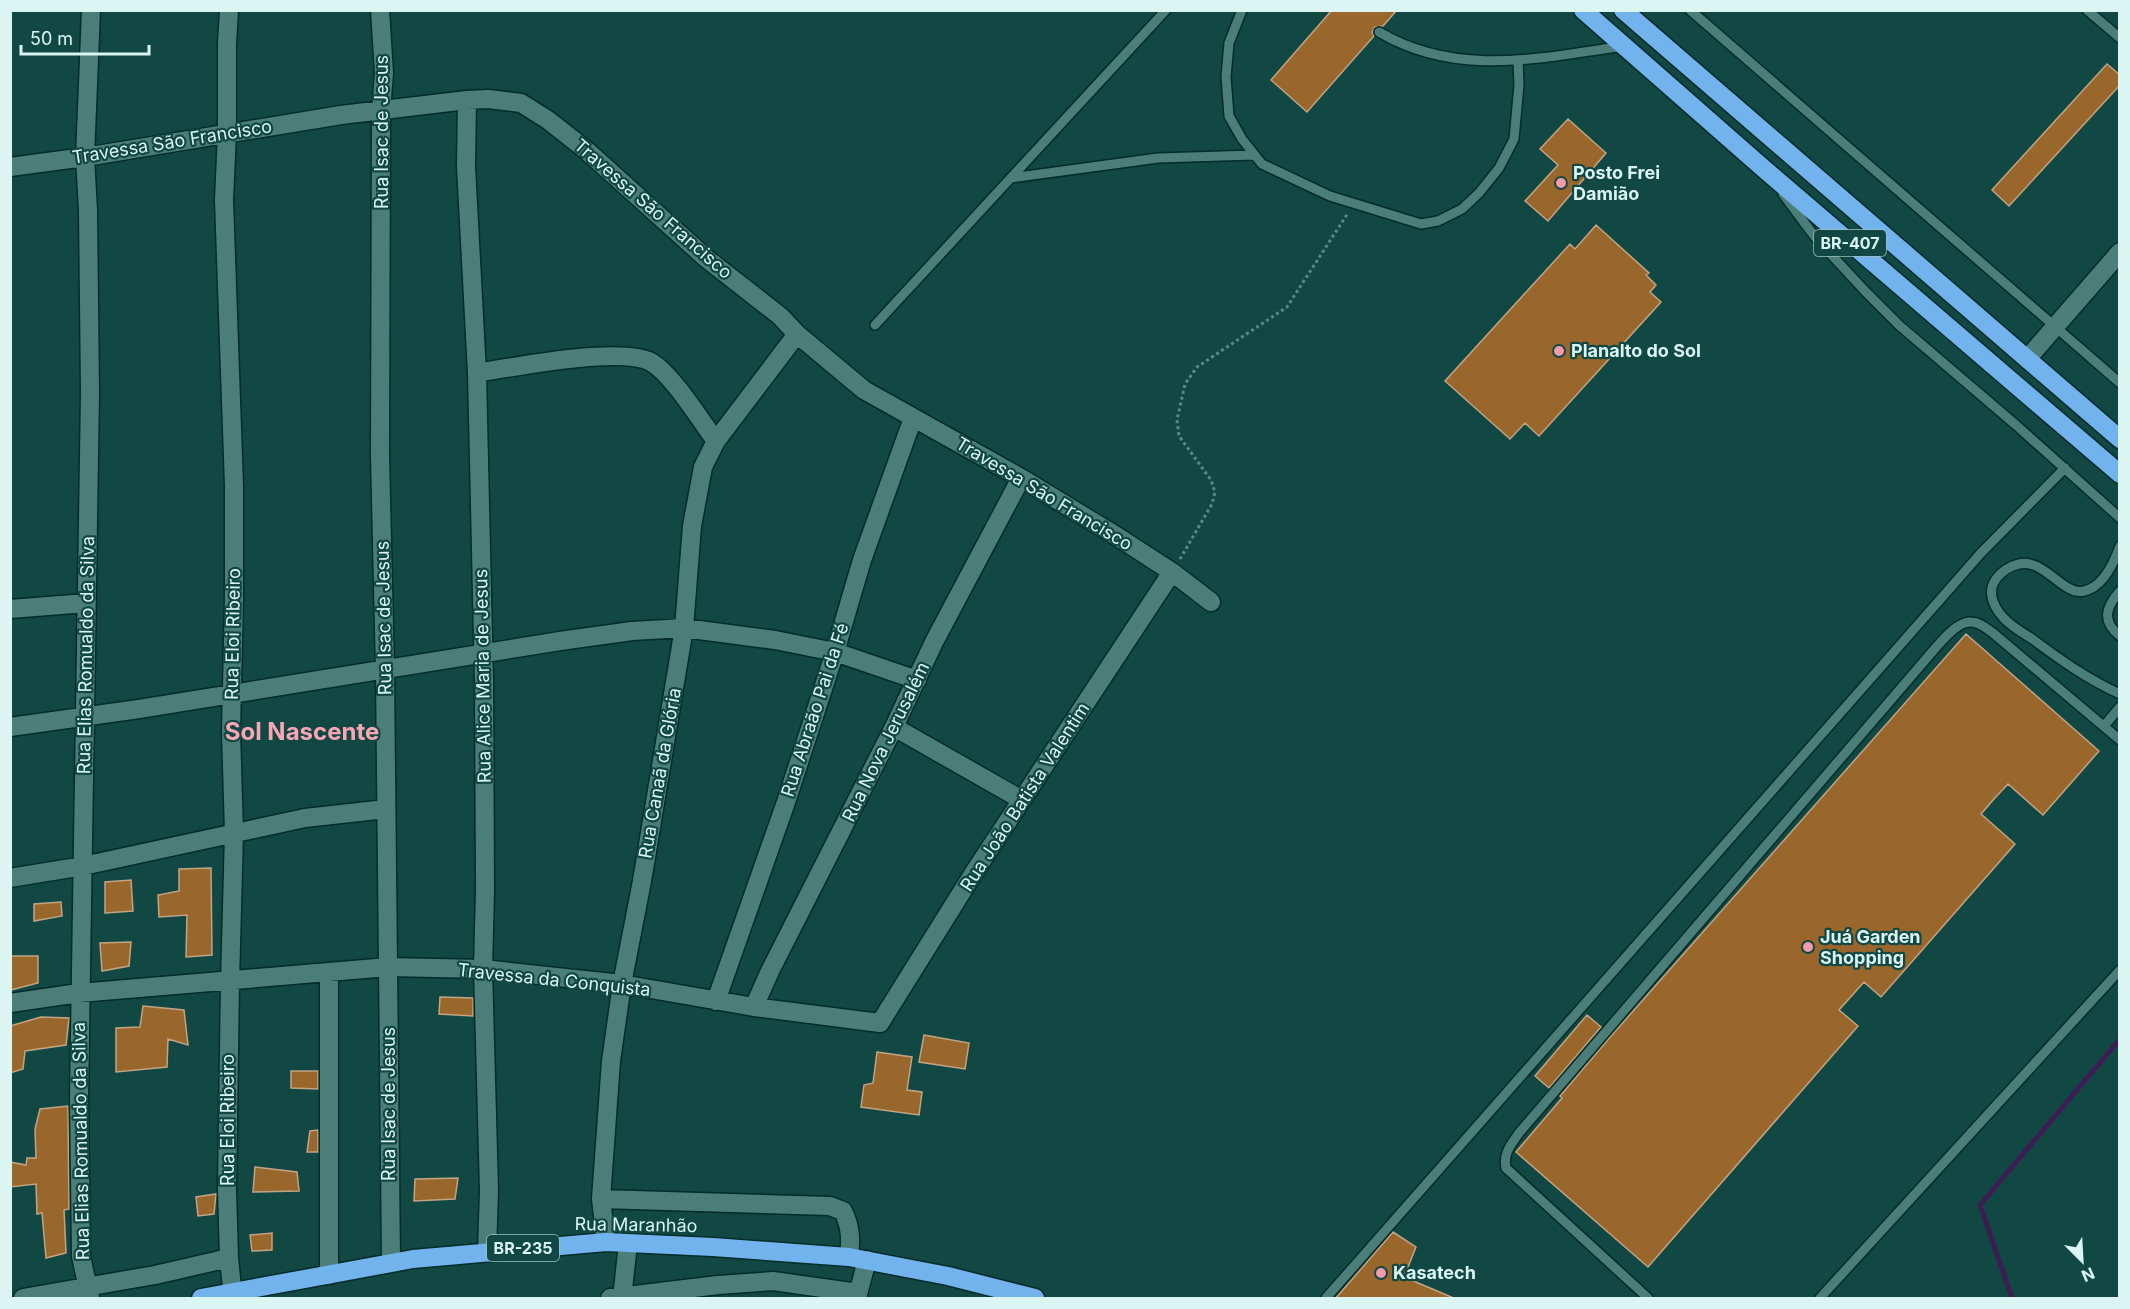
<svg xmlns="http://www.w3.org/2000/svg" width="2130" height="1309" viewBox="0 0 2130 1309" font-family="Inter,sans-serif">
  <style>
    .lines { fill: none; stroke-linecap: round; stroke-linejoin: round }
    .stream { stroke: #3c1d54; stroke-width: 5 }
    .building { fill: #99672b; stroke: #c2a485; stroke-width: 1.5 }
    .lane-casing { stroke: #032c29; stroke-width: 12 }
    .street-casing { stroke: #032c29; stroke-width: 21 }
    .highway-casing { stroke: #032c29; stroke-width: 21 }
    .path { stroke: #5c8884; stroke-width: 3; stroke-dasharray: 3 3; stroke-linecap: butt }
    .lane { stroke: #4c7e79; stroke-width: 9 }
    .street { stroke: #4c7e79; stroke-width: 18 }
    .highway { stroke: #72b2ed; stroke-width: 18 }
    .poi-dot { fill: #f39aab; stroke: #124843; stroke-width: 2 }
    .labels { text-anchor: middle; stroke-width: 4.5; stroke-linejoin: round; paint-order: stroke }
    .shield { fill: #124843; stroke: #9fc1be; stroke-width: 1.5 }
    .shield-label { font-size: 16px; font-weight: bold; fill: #dbf5f2 }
    .street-label { font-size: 18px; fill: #dbf5f2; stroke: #124843 }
    .poi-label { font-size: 18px; font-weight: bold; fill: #dbf5f2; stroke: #124843; text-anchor: start }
    .district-label { font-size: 24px; font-weight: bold; fill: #f8a5b4; stroke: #124843 }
  </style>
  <rect width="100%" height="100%" fill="#124843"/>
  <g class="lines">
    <path class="stream" d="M2012,1298L1980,1205L2120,1039"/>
  </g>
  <path class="building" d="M1332,10H1397L1383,26L1375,27L1372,32L1374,36L1307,112L1271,80Z
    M2107,64L2120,75V85L2009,206L1992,190Z
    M1568,119L1606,153L1548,221L1525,201L1558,165L1540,149Z
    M1596,225L1649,273L1646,275L1656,285L1650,292L1661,302L1539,436L1525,423L1510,439L1445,381L1570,244L1575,249Z
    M1966,634L2099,751L2043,815L2008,784L1994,799L1981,814L2015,844L1881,997L1864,982L1839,1010L1858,1026L1648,1267L1516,1152L1562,1098L1560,1096L1611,1036Z
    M211,868L212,955L186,957L187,915L159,917L158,895L179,891V869Z
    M131,880L133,911L105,913V882Z
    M61,902L62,916L34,921V904Z
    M131,942L129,966L102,971L100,943Z
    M11,956H38V983L11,990Z
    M440,997L473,998V1016L439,1014Z
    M143,1006L184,1010L188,1045L168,1039L167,1067L116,1072V1028L140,1027Z
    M1587,1015L1601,1027L1549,1088L1535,1076Z
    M41,1017L69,1018L66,1045L25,1051L23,1069L10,1073V1026Z
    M924,1035L969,1043L965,1069L919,1062Z
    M877,1052L912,1057L907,1090L922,1092L919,1115L861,1107L864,1085L873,1083Z
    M291,1071H318V1089L291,1088Z
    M68,1106L69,1209L64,1210L66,1253L46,1258L42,1213L37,1214L36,1184L10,1187V1162L26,1165L27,1158H36L35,1129L40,1109Z
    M318,1130V1152H307L310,1131Z
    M255,1167L297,1172L299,1191L253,1192Z
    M458,1178L455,1199L414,1201L415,1179Z
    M216,1194L214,1214L198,1216L196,1197Z
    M1393,1232L1416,1247L1404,1277L1456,1299H1335Z
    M272,1233V1250L252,1251L250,1235Z"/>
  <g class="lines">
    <g class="lane-casing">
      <path id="lane" d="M1242,10L1229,43L1226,77L1229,116L1242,139L1262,164L1330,196L1421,224L1438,221L1462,209L1479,193L1499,168L1514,139L1519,85L1518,61
        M1690,10L2120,383
        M2087,10L2120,38
        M1379,32C1457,78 1539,58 1624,46
        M1011,178L1158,158L1254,155
        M1783,194L1815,237L1864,290L1900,326L2016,425L2120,518
        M875,325L1166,10
        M2120,546C2114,563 2103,587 2084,591C2063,596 2044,558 2019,564C2010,566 2001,572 1996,579C1987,591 1993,606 2002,616C2009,625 2021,632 2031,638C2059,659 2087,679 2120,694
        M2120,591C2106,607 2101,621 2120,636
        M2104,726L2120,707
        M1326,1298L1981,553L2065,468
        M1648,1298L1506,1168C1503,1153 1511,1145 1519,1133L1932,652C1941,642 1957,621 1971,622C1980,622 1987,629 1993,633L2120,740
        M1820,1298L2120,970"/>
    </g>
    <g class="street-casing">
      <path id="street" d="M229,10L227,44V133L224,200L234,486V597L231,731L234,833L230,982L227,1189L229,1258L233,1298
        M380,10L384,73L381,111L380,456L385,671L391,1262
        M467,100L466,166L477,373L484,682L485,890L483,969L489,1190L487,1251
        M10,167L85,157L341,115L467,100L488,99L521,103L548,120L586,150L707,259L780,316L797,334L864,390L1021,478L1118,537L1172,572L1211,602
        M2027,359L2120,252
        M477,373C514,367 621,346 651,362C672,374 700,420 716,441
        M10,609L86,603
        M10,727L139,709L560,641L632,631L684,628L775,640L835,652L917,680
        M894,727L1022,800
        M10,878L83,866L305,818L386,809
        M329,972V1275
        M716,1001L785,805L835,652L862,560L913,418
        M10,1003L79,993L388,967L483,969L622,984L754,1007L880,1023L973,874L1172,572
        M754,1007L770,971L894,727L934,642L1021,478
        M601,1199L830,1206L843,1211C851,1227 851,1240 849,1257
        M606,1242L601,1199L611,1061L622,984L642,881L684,628L692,526L703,467L716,441L797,334
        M23,1298L155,1275L229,1258
        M90,1298L81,1256L79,1100L90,392L88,211L85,157L91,10
        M610,1298L718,1285L773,1281L858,1293
        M622,1298L628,1244
        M857,1298L867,1260"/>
    </g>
    <g class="highway-casing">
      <path id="highway" d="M1583,10L1763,168L2120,474
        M1623,10L2120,439
        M201,1298L413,1259L606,1242L713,1247L849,1257L948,1276L1035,1298"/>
    </g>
    <path class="path" d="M1180,559L1212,504L1215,492L1211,480L1179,436L1177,420L1185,384L1197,367L1287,307L1348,213"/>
    <use href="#lane" class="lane"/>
    <use href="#street" class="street"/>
    <use href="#highway" class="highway"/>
  </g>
  <g class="poi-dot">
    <circle cx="1561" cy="183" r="6"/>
    <circle cx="1559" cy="351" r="6"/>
    <circle cx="1808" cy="947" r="6"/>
    <circle cx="1381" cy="1273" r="6"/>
  </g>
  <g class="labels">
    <g class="shield">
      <rect x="1814" y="230" width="72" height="26" rx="4.5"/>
      <rect x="487" y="1235" width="72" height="26" rx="4.5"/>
    </g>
    <g class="shield-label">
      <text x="1850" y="249">BR-407</text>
      <text x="523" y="1254">BR-235</text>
    </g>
    <g class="street-label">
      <text transform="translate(382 132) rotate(-90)" y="6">Rua Isac de Jesus</text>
      <text transform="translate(172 142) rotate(-9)" y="6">Travessa São Francisco</text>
      <text transform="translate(653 209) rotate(41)" y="6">Travessa São Francisco</text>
      <text transform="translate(1044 494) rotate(31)" y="6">Travessa São Francisco</text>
      <text transform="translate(384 618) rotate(-91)" y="6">Rua Isac de Jesus</text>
      <text transform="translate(233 634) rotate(-89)" y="6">Rua Eloi Ribeiro</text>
      <text transform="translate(86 655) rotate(-89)" y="6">Rua Elias Romualdo da Silva</text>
      <text transform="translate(483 676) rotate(-91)" y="6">Rua Alice Maria de Jesus</text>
      <text transform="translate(815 710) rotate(-72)" y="6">Rua Abraão Pai da Fé</text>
      <text transform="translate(886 742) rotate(-64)" y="6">Rua Nova Jerusalém</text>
      <text transform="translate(660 773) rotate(-80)" y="6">Rua Canaã da Glória</text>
      <text transform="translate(1025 797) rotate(-57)" y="6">Rua João Batista Valentim</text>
      <text transform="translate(554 980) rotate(6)" y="6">Travessa da Conquista</text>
      <text transform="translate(389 1104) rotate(-90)" y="6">Rua Isac de Jesus</text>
      <text transform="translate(228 1120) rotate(-90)" y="6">Rua Eloi Ribeiro</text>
      <text transform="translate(81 1141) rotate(-91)" y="6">Rua Elias Romualdo da Silva</text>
      <text transform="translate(636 1225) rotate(1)" y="6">Rua Maranhão</text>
    </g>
    <g class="poi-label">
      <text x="1573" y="179">Posto Frei<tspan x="1573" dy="21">Damião</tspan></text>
      <text x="1571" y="357">Planalto do Sol</text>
      <text x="1820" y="943">Juá Garden<tspan x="1820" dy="21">Shopping</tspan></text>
      <text x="1393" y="1279">Kasatech</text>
    </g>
    <g class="district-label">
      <text x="302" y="740">Sol Nascente</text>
    </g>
  </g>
  <rect width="2130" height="1309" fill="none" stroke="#dbf5f2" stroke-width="24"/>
  <g transform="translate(2082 1261) rotate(156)" stroke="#124843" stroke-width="4.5" paint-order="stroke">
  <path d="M0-4.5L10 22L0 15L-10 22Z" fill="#dbf5f2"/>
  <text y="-9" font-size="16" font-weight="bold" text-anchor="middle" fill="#dbf5f2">N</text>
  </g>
  <path d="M21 45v9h128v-9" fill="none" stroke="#dbf5f2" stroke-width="3"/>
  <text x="30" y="45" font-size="18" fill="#dbf5f2" stroke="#124843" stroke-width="4.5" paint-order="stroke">50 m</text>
</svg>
